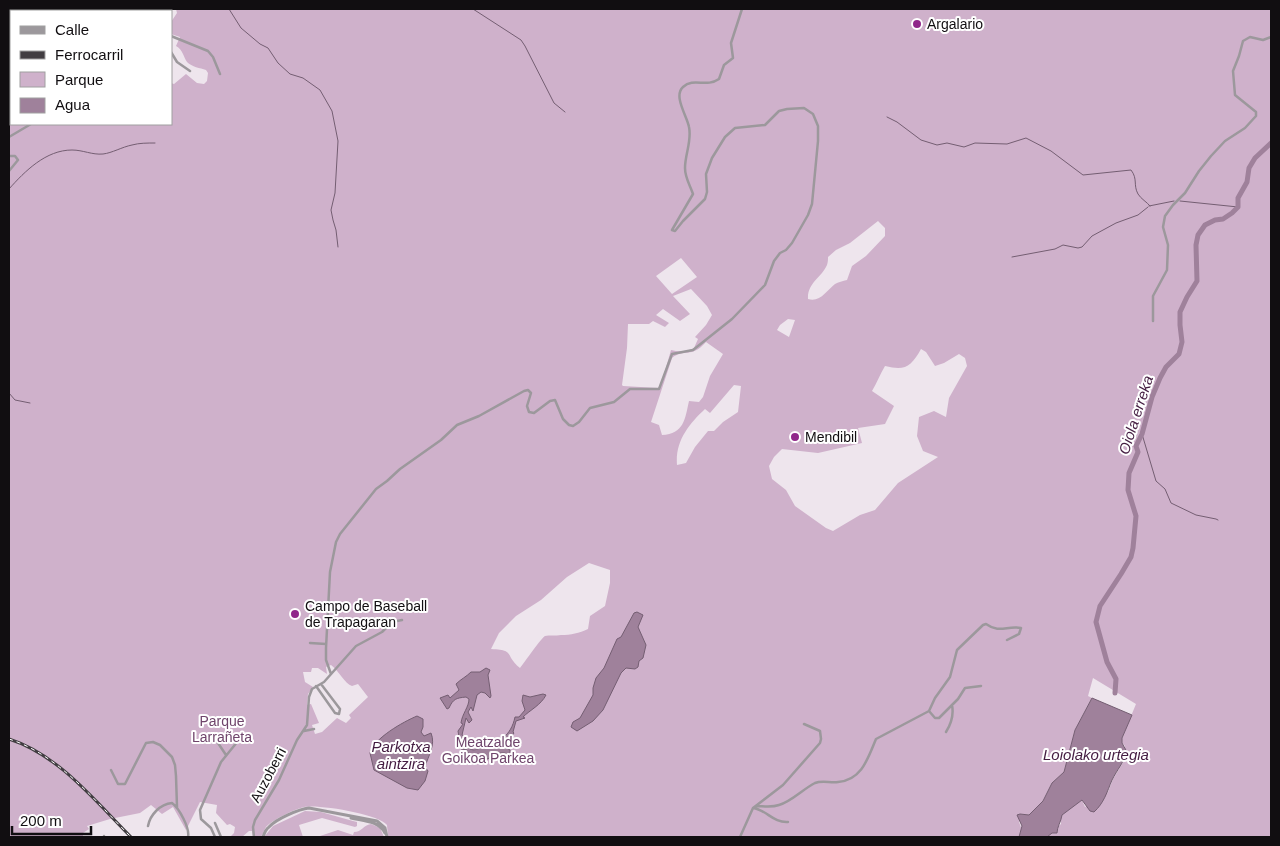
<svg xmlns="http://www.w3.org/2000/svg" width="1280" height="846" viewBox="0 0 1280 846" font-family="Arial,sans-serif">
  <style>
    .green { fill: #cfb1cb; fill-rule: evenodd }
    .water { fill: #9f819b; stroke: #745e72 }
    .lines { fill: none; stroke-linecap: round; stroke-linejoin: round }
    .stream { stroke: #745e72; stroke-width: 1 }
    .river { stroke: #9f819b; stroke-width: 5 }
    .minor { stroke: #9c989c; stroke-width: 2.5 }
    .tertiary { stroke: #9c989c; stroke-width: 3 }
    .rail-casing { stroke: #413d41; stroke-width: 3 }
    .rail { stroke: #fff; stroke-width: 1; stroke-dasharray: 4; stroke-linecap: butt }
    .poi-dot { fill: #90268a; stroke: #fff; stroke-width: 2 }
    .labels { text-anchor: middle; stroke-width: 4; stroke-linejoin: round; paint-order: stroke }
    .poi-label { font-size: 14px; fill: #110e11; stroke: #fff; text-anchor: start }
    .park-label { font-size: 14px; fill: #6f446b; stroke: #fff }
    .street-label { font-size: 14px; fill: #110e11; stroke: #fff }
    .water-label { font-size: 15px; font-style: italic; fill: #441c41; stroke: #fff }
  </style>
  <rect width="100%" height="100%" fill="#eee5ed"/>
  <path class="green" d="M9,9H32L30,11H11V124H171V83L174,84L186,74L197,83L204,84L207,81L208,73L206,70C200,68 192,67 187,62C183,56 183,50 176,46L180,37L171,34V22L177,13L176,9H1271V837H1047L1061,824V815L1082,800L1085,807L1108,792L1113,779L1124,761L1125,746L1122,743V738L1136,704L1093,678L1088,696L1092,698L1075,730L1064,772L1052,783L1043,801L1029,815L1021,814L1019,822L1022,830L1019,837H388L387,825C379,814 318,804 304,807C295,809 272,820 266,827C264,830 263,834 261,837H253L252,831H249L242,837H230L234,833L235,827L230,824L227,825L216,813L217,805L200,802L186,830L173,807L162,814L151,805L140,813L110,819L87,826L89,829L83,833V837H9ZM878,221L885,228V236L866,256L852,266L847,280C843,281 838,282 835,284C827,290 820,303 808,299C807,283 822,277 827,265C828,262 828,259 828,257L836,250L850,243ZM681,258L697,277L672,294L656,276ZM691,289L707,306L712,315L706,325L695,337L698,339L694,348C686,352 679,352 671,350L661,385L658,388L623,386L622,385L627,348L628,324H649L653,321L665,327L669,323L656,315L663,309L680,321L690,314L673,296ZM788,319L795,320L789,337L777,330L780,325ZM706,342L723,354L710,376L703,397L699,402L689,401C685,419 684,434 662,435L659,425L651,422L672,358C684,348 691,359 706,342ZM921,349L926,352L935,366L944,363L959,354L965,358L967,366L949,398L946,417L934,411L919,417L917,436L923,451L938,457L898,483L875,510L860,515L833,531L826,528L795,506L786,490L772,479L769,466L774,457L782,449L818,453L862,443L858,428L885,424L894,406L872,391C877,383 880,374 885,366C905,371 911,367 921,349ZM734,385L741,386L738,412L723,422L714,431H708L695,447L686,463L677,465C675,441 689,424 705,409L710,413ZM589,563L610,570V583L605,606L590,616L588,629C579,633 571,635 561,635C556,636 549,635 545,636C542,637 524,663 520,668C504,655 516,650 491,649L499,633L516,616L541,600L567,577ZM331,665C339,671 345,684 352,686L358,684L368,697L349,715L351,718L346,723L337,718L322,732L315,734L312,725L319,723L311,704L307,705L308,694L313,687L305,682L303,672H311L312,668H318L327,674L326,667Z
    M305,811L321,812L353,821L357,822V826L355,827L322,818L299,825L303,837H264L273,826Z
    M371,824L380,828L384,837H317L338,830L353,835L354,832C362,832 363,825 371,824Z"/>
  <path class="water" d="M637,612L643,615L638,627L646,645L643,658L639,661L638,667L635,669L626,668L621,673L603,710L593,721L577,731L571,727L573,722L580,718L593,695V688L596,678L604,668L617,639L621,637L634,613Z
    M486,668L490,670L488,675L491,696L490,698L485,693L481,692L477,695L473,711L471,707L468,712L472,720L469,723L466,718L462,735L465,736L463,738L470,749C475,751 476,749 481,748C499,743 511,736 515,717H519L525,710L522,701L523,695L530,697L543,694L546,695C541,705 530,710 523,717L525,718L516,721L513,732L514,733L508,741L503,742V744H506L505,747L510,750V755C502,750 493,755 488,759L479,757L471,761L467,750L461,749L458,731L463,724L461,723C462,714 469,707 469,699L466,697C456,698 453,699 449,708L447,709L440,698L448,695L450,698L459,690L456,684C461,679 466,677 471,672H480Z
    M1092,698L1132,715L1122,738V743L1127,752C1124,762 1117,770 1112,780C1107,792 1104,803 1094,812L1090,811L1082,800L1062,815C1061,822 1057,827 1057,833H1052L1047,837H1019L1022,826L1017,815L1020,814L1029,815L1043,801L1052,783L1064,772L1075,730Z
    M417,716L423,719V727L421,732L424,736L431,733C436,745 428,756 425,767L428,771L425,781L418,790L407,788L374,770L370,753C374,738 403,722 417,716Z"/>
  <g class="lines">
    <path class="stream" d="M229,9L241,28L260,44L268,48L278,63L290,74L303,78L320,90L332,111L338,141L335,193L331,210L333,220L336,230L338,247
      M473,9L521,40L525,46L554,103L565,112
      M887,117L897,122L921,140L937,145L947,143L964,147L975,143L1007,144L1026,138L1051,151L1083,175L1131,170C1138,179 1133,185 1138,194C1141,199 1147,202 1150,206
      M9,189C25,171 46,150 72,150C83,150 92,155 103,154C112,153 122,147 132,145C139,143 147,143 155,143
      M1180,201L1238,207
      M1149,206L1174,201
      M1012,257L1055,249L1063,245L1078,248L1082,247L1092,236L1116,223L1138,215L1148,207
      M9,393L15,400L30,403
      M1142,434L1156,481L1165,489L1171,503L1196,515L1216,519L1218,520"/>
    <path class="river" d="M1115,693L1116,679L1107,662L1096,622L1100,606L1121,574L1131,557L1133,548L1136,516L1128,490L1129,473L1138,452L1136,446L1142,434L1152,397L1160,378L1166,367L1179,354L1182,342L1180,325V312L1187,297L1197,281L1196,245L1198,235L1205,225L1215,220L1223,219L1232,213L1238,207V198L1247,182L1249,168L1255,158L1271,143"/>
    <path class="minor" d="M145,11H146
      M171,36L208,51L213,57L220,74
      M171,52L177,62L190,71
      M9,137L31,124
      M9,156H15L18,160L9,171
      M1153,321V296L1167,270L1168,245L1163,227L1165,216L1173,205L1185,193L1199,171L1211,156L1225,141L1245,128L1256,116V112L1235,95L1233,71L1239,56L1243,41L1250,37L1263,40L1271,37
      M310,643L326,644
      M331,674L326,660V648L330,572L336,542L340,534L376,489L387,481L400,469L441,440L457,425L479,416L524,391L528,390L531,393L527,406L529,412L534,413L550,401L555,400L563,419L569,425L573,426L579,422L590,408L614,402L630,389H659L672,354L693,350L732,319L765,285L774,261L780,253L786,250L792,243L808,215L812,204L818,141V126L813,114L804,108L787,109L779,111L765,125L735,128L725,137L712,158L706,174L707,192L705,199L683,221L675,231L672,230L693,194C690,185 685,178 685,168C685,154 692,141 689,127C687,116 673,96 683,87C694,77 706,88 719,79L724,65L733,58L731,43L742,9
      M316,686L335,713L339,714L340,709L321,684
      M981,686L965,688L958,699L939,718H935L929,711L935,698L950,677L957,650L983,625L986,624C1000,634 1007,625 1021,628L1019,634L1007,640
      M304,731L314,729
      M946,732C951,724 954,715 952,705
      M216,740L226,755
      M111,770L118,784H125L146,743L153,742L160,745L172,757L175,765L176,776L177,807
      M756,806C763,806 771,808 779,805C791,802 803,789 815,783C822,780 830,783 838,782C862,780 868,758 876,739L929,711
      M753,808C767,810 773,823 788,822
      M215,823L221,837
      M148,826C150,815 160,804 172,803C179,808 190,828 188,837
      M104,836V837
      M215,837L211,828L201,819L200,810L221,762L242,736
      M254,837L253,827L255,820L279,780L297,740L307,725L309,697L312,689L324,682L356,646L382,632L392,622L402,620
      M740,837L753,808L783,785L820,743L821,739L820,731L804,724"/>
    <path class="tertiary" d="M351,818C364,821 379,821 385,833
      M263,837C264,834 266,829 269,827C276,819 299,809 309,808L377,821L385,828L387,837"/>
    <g class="rail-casing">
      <path id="rail" d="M9,739C59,755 95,801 131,837"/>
    </g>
    <use href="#rail" class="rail"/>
  </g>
  <g class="poi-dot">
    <circle cx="917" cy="24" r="5"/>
    <circle cx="795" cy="437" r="5"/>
    <circle cx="295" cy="614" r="5"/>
  </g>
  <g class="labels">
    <g class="poi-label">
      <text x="927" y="29">Argalario</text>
      <text x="805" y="442">Mendibil</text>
      <text x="305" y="611">Campo de Baseball<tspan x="305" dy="16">de Trapagaran</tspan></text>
    </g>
    <g class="park-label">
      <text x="222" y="726">Parque<tspan x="222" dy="16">Larrañeta</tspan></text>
      <text x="488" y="747">Meatzalde<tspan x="488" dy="16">Goikoa Parkea</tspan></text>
    </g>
    <g class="street-label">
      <text transform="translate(268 775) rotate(-62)" y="5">Auzoberri</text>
    </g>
    <g class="water-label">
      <text transform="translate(1136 415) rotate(-72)" y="5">Oiola erreka</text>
      <text x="401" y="752">Parkotxa<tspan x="401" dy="17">aintzira</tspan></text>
      <text x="1096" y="760">Loiolako urtegia</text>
    </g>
  </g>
  <rect width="1280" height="846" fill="none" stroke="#110e11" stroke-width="20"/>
  <rect x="10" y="10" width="162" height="115" fill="#ffffff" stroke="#a09fa0"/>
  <rect x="20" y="26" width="25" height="8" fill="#9c989c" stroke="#a09fa0"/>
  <text x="55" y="35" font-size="15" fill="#110e11">Calle</text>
  <rect x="20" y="51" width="25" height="8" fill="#413d41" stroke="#a09fa0"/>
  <text x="55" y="60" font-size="15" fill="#110e11">Ferrocarril</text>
  <rect x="20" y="72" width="25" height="15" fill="#cfb1cb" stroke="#a09fa0"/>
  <text x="55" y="85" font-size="15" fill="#110e11">Parque</text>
  <rect x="20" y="98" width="25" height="15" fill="#9f819b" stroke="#a09fa0"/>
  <text x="55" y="110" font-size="15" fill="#110e11">Agua</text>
  <path d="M12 826v8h79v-8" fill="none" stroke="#110e11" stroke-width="2.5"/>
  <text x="20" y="826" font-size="15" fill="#110e11" stroke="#ffffff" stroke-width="4" paint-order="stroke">200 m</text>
</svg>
